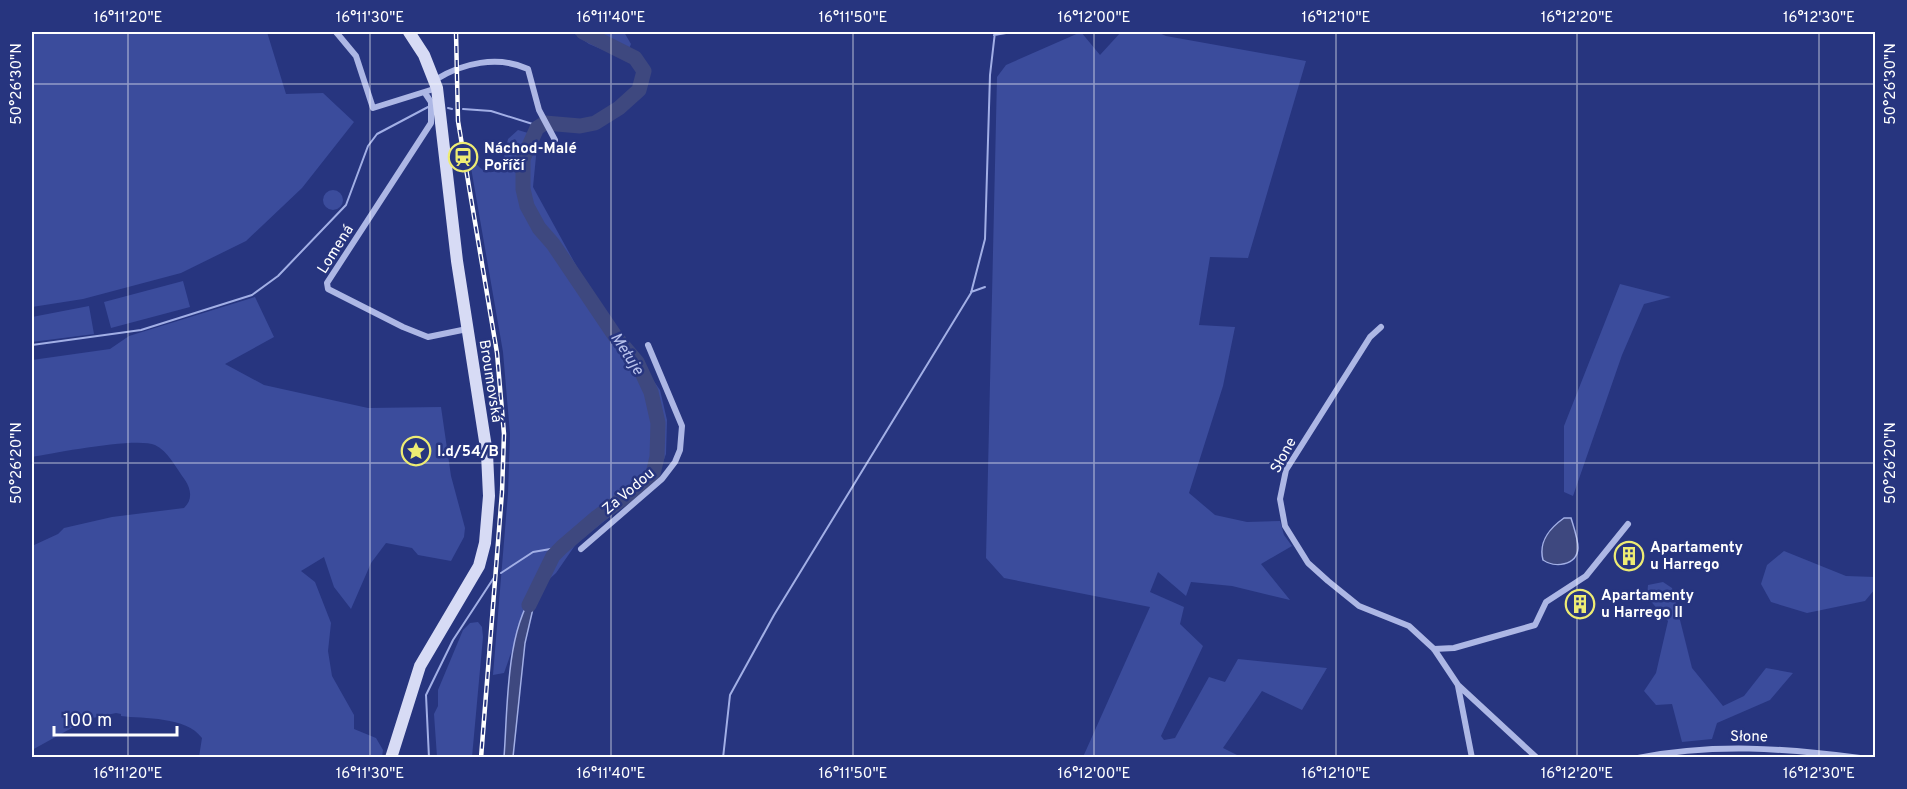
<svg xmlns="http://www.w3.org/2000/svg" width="1907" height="789" viewBox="0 0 1907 789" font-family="Overpass,sans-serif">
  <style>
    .green { fill: #3b4c9c }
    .water { fill: #3e487f; stroke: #a2afe6; stroke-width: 1.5 }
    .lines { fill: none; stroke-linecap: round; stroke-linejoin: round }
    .stream { stroke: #a2afe6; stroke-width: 2 }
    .river { stroke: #3e487f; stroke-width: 15 }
    .street { stroke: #adb7e5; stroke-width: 6 }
    .secondary { stroke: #d7dbf5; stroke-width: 12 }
    .rail-casing { stroke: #fff; stroke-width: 4.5 }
    .rail { stroke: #27357f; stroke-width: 2; stroke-dasharray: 7; stroke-linecap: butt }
    .ticks { fill: none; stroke: #fff; stroke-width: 1.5; stroke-opacity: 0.45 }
    .labels { text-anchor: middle; stroke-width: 5; stroke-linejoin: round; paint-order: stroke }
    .poi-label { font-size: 15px; font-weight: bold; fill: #fff; stroke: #27357f; text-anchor: start }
    .street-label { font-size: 15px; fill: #fff; stroke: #27357f }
    .water-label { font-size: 16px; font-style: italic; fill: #b9c2ed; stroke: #27357f }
    .neatline { fill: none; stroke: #fff; stroke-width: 2 }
    .ticks-label { font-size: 15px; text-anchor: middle; fill: #fff }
  </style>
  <rect width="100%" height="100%" fill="#27357f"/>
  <path class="green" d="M32,32H267L286,94L323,93L354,122L302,188L246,241L181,273L83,299L32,307Z
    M572,32H624L631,44L625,59L589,44Z
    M1081,32L1100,55L1121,32H1157L1166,36L1306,61L1248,258L1210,257L1199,325L1235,327L1223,386L1189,493L1215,515L1247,522L1280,521L1284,535L1292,546L1261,564L1290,600L1232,586L1191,582L1186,596L1158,572L1150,592L1184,607L1180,624L1203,646L1161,736L1164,740L1175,738L1209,677L1225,682L1238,659L1327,668L1302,710L1262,691L1223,748L1241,757H1083L1150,607L1004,578L986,558L997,77L1006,65Z
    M518,130L538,136L533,187L588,287L660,390L667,420L666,454L663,462L628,502L576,544L556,573L531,596L504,673L493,675L508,493L510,434L503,352L469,156C480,168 487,179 502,167L508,139Z
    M323 200a10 10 0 1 1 20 0a10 10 0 1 1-20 0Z
    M183,281L190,307L111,328L104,302Z
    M1620,284L1671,297L1644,304L1622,355L1573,496L1564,492V426Z
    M255,297L274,337L225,364L264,385L368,408L441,407L451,476L465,528L464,537L451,561L418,555L412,548L386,543L371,563L351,609L334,587L324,557L301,571L315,582L331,623L328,651L332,676L354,715V729L376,738L383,750L382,757H199L202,738C186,716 144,719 121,716V714L116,713L88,719L32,750V546L58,534L64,528L112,517L184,508C193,500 191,489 185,480C176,468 168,451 155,445C136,437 55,453 32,457V360L110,349L129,336Z
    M89,306L94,334L32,342V317Z
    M1784,551L1846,576L1875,577V589L1865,601L1807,613L1771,602L1761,584L1767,565Z
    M1663,582L1672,588L1692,668L1723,706L1744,696L1766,668L1793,673L1770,700L1717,723L1712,739L1682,742L1672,704L1656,705L1644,691L1656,673L1668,621L1647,597L1648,585Z
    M478,622L482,627L483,637L472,757H437L434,714L438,706V690L463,630L470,623Z"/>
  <path class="water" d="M1564,518H1571C1574,528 1578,539 1578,548C1577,566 1554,568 1543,560C1538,541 1550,528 1564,518Z
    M538,587L525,643L513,757H504C508,707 505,627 538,587Z"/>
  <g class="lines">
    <path class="stream" d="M994,35L1012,32
      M448,108L452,109
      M463,109L491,111L539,126
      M971,292L985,287
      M32,345L141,330L252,295L278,276L346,205L368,146L377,134L428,107
      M501,573L533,552L562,547
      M429,758L426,695L453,640L495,576
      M723,758L730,695L774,615L971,293L985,239L990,75L995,32"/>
    <path class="river" d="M529,605L553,556L562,547L597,517L652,478L657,457L658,423L651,392L637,362L615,336L553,244L539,228L527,206L523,189V159L537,128L545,123L580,126L595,123L619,108L639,90L644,71L635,58L583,32"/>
    <path class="street" d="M336,32L356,56L373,108L437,88
      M435,80C462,63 498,55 528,69L539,110L555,140
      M425,93L431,102V123L327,283L328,289L403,327L428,337L467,329
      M1381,327L1370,337L1286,470L1280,499L1285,526L1308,563L1328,581L1359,606L1409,626L1434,649L1458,685L1537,758
      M581,549L662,479L675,462L680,450L682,426L648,345
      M1434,649L1454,648L1535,625L1546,602L1586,576L1628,524
      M1458,686L1472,758
      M1638,758C1713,743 1785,748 1860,758"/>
    <path class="secondary" d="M391,758L420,666L479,566L485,543L489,496L487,454L457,261L437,88L424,55L409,32"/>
    <g class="rail-casing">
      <path id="rail" d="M456,32L458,121L497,353L504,434L502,492L481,758"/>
    </g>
    <use href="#rail" class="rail"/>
  </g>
  <path class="ticks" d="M128,32V758M370,32V758M611,32V758M853,32V758M1094,32V758M1336,32V758M1577,32V758M1819,32V758M32,84H1876M32,463H1876"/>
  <defs>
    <g id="station-ring" transform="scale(1.5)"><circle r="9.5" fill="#27357f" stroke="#eeec73" stroke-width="1.5"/><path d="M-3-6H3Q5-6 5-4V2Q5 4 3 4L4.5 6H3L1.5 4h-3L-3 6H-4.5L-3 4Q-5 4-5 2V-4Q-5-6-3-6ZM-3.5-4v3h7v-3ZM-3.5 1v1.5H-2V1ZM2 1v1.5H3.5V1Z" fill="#eeec73"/></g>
    <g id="sight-ring" transform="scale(1.5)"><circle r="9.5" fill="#27357f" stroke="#eeec73" stroke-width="1.5"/><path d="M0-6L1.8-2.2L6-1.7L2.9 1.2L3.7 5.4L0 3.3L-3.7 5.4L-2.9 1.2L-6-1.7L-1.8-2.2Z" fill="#eeec73"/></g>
    <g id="building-ring" transform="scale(1.5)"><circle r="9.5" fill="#27357f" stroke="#eeec73" stroke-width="1.5"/><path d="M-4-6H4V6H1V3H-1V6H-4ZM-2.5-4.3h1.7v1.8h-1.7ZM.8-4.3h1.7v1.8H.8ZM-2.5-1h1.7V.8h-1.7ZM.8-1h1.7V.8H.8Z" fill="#eeec73"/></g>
  </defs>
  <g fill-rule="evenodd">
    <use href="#station-ring" x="463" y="157"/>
    <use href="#sight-ring" x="416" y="451"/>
    <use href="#building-ring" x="1629" y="556"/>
    <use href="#building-ring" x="1580" y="604"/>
  </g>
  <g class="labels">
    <g class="poi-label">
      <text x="484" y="153">Náchod-Malé<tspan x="484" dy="17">Poříčí</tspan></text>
      <text x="437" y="456">I.d/54/B</text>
      <text x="1650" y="552">Apartamenty<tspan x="1650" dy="17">u Harrego</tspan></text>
      <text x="1601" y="600">Apartamenty<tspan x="1601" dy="17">u Harrego II</tspan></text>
    </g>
    <g class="street-label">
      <text transform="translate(335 249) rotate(-58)" y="5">Lomená</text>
      <text transform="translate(491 381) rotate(81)" y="5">Broumovská</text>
      <text transform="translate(1283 455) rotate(-62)" y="5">Słone</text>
      <text transform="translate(628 491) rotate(-40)" y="5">Za Vodou</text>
      <text transform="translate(1749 736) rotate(1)" y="5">Słone</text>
    </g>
    <g class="water-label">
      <text transform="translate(628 353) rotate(57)" y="6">Metuje</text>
    </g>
  </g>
  <rect width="1907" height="789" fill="none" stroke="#27357f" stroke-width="66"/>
  <path d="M54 726v9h123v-9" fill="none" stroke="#ffffff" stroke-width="3"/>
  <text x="63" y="726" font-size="18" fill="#ffffff" stroke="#27357f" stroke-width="4.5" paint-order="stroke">100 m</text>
  <rect x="33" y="33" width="1841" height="723" class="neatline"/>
  <g class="ticks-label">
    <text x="128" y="22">16°11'20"E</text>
    <text x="370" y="22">16°11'30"E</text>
    <text x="611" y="22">16°11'40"E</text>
    <text x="853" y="22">16°11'50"E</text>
    <text x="1094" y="22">16°12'00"E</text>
    <text x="1336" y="22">16°12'10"E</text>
    <text x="1577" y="22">16°12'20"E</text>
    <text x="1819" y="22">16°12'30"E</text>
    <text transform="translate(16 84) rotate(-90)" y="5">50°26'30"N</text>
    <text transform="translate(1890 84) rotate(-90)" y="5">50°26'30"N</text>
    <text transform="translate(16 463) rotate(-90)" y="5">50°26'20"N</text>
    <text transform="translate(1890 463) rotate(-90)" y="5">50°26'20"N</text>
    <text x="128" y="778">16°11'20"E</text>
    <text x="370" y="778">16°11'30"E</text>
    <text x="611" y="778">16°11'40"E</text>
    <text x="853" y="778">16°11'50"E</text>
    <text x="1094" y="778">16°12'00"E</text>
    <text x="1336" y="778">16°12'10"E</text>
    <text x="1577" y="778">16°12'20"E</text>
    <text x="1819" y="778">16°12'30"E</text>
  </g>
</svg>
